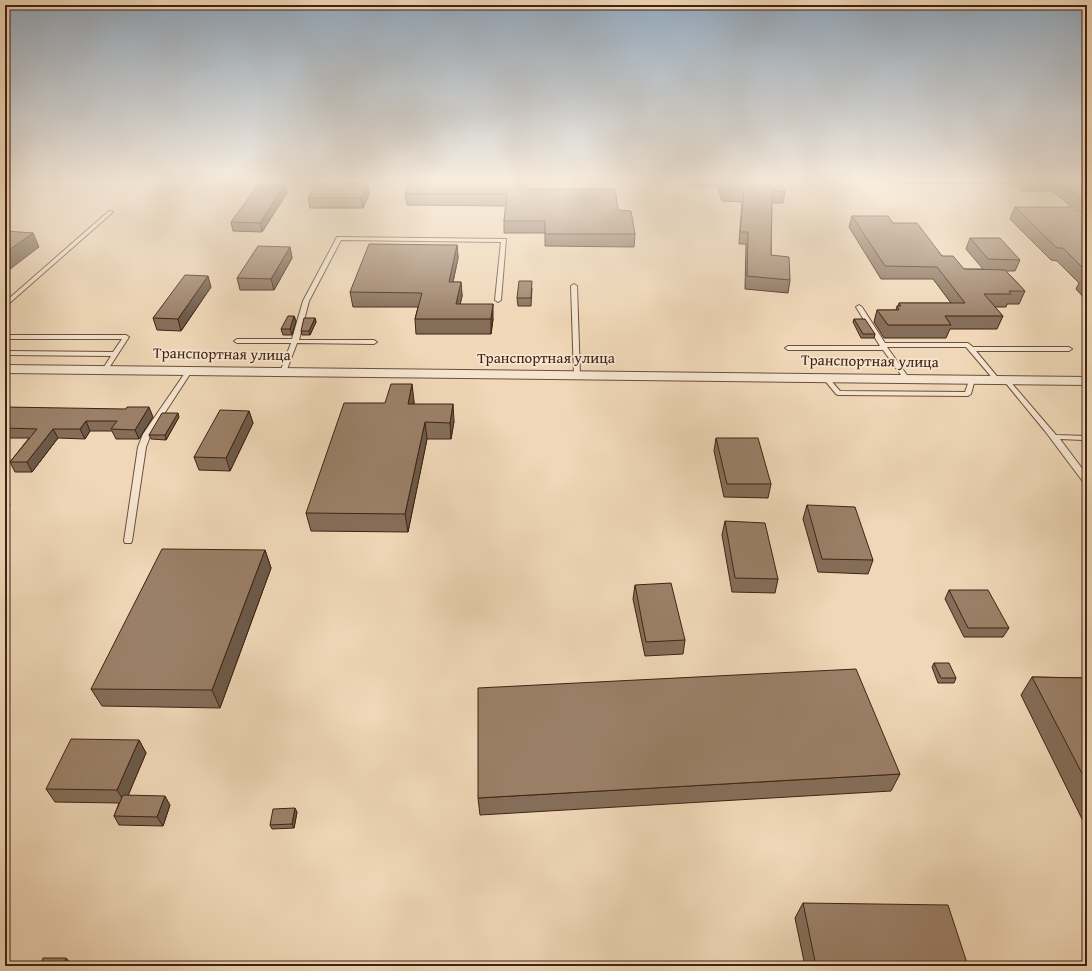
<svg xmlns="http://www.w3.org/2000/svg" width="1092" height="971" viewBox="0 0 1092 971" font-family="'Gentium Book Plus',serif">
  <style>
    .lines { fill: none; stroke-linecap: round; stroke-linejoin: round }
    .service-casing { stroke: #6c4f3c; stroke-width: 2 }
    .minor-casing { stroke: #6c4f3c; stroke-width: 2 }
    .service { fill: #f5e5d0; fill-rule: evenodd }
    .minor { fill: #f5e5d0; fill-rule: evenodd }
    .wall { fill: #856e59; stroke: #412213 }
    .shaded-wall { fill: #6c5a49; stroke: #412213 }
    .building { fill: #9b8068; stroke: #412213 }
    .labels { text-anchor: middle; stroke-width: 3.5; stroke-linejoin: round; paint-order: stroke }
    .street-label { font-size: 15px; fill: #412213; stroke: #f5e5d0 }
  </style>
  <rect width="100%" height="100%" fill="#efd7b7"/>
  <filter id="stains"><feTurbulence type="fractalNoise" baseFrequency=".005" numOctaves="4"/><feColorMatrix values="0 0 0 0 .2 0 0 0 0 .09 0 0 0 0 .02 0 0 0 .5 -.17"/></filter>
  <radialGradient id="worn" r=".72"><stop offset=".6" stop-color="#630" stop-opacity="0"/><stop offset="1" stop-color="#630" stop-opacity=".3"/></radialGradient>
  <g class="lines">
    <g class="service-casing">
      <path id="service" d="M109,211L113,212L5,307V302Z
        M337,237L506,239L501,300L498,302L495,300L501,242L341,240L309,301L299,340H374L377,342L374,344L297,343L286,372L283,374L281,373L280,372L291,343H237L234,341L237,339H292L303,301Z
        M574,284L577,286L580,376L577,378L574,376L571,286Z
        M859,305L862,307L885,343H968L973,347H1069L1072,349L1069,351H976L1000,380L997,382L995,381L966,347H887L909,378L906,380L904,379L883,350H788L785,348L788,346H880L856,307Z
        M5,335H126L129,337L107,371L105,372L102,370L111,356L5,355V351L113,352L122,339H5Z
        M189,369L192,371L151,434L146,447L132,541L131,543H125L124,541L138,447L143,434L187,370Z
        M825,375L827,376L840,391L965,392L970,378H974L975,379L971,394L968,396L838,395L836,394L822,377Z
        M1006,378L1008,379L1056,435L1087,436V442L1083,440L1060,439L1087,475V484L1084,483L1045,431L1004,381L1003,380Z"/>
    </g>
    <g class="minor-casing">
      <path id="minor" d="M5,365L1087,377V385L5,373Z"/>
    </g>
    <use href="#service" class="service"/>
    <use href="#minor" class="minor"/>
  </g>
  <path class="wall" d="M407,181H522L520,185H528V189L618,210L635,234L634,247L545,246V233H504V221L506,206L407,205L405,194L409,183H408Z
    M689,181H779L785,192L783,203H772L771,255L790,280L788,293L745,289L746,244H739L742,202L722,201L717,186H691Z
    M887,181H1087V219L1052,191H1022L1014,184L889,183Z
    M368,184L369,194L363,208H310L308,198Z
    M285,185L287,193L262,232L233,231L231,222Z
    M1015,207L1087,222V301L1076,289L1079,283L1057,261L1051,260L1010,219Z
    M852,216L893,223L942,256L964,269H983L966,249L970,238L1020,260L1015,271H1006L1025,291L1019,304H1007L1006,307H994L1003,316L997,329H950L946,338H884L874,322L877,310H896L897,306H898L899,303H951L933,279H881L849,227Z
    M457,245L458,258L453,282H461L462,296L460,304L493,319L491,334H416L415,319L418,307H353L350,292Z
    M290,247L292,258L274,290H240L237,278Z
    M211,287L181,331L157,330L153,318Z
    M532,288L531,306H518L517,298Z
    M294,316L296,321L292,335H283L281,329Z
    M315,318L316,322L310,335H302L301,331Z
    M854,319L875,334L874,338H861L853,322Z
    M414,401V404L454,421L451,439H427L408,532L311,531L306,513L385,403Z
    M5,407L153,417L139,439H116L112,431H90L85,439L58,438L32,472H15L10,462L29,438H5Z
    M249,411L253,423L230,471L199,470L194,457Z
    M179,417L166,440L151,439L149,435Z
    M716,438L771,484L768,498L724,497L714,451Z
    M807,505L873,560L868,574L818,572L803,519Z
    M725,521L778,579L775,593L732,592L722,535Z
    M265,550L271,568L220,708L102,706L91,689Z
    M635,585L685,640L683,654L645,656L633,599Z
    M949,590L1009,628L1003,637H964L945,599Z
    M934,663L956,678L954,683H938L932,667Z
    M1032,677L1087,678V823H1084L1021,695Z
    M139,740L146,753L128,795L170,805L163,826L119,825L114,816L119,803L55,802L46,789Z
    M900,774L891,791L480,815L478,798Z
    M297,812L294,828L272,829L270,825Z
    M803,903L968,966H805L795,918Z"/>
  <path class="shaded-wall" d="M517,181H522L516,196L515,185Z
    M368,184L369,194L363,208L361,198Z
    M285,185L287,193L262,232L260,223Z
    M33,233L39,247L5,273V253Z
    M457,245L458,258L450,296L449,282Z
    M290,247L292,258L274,290L271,279Z
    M208,276L211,287L181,331L178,319Z
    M461,282L462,296L457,319L456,304Z
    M493,304V319L491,334V319Z
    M294,316L296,321L292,335L290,329Z
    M315,318L316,322L310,335L309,331Z
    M412,384L414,401L410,420L408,404Z
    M453,404L454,421L451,439L450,423Z
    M149,407L153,417L139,439L135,430Z
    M249,411L253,423L230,471L226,458Z
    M178,413L179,417L166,440L165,435Z
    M86,421L90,431L85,439L80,429Z
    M425,422L427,439L408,532L405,514Z
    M53,429L58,438L32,472L27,462Z
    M8,500L10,505L5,512V504Z
    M265,550L271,568L220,708L212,690Z
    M139,740L146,753L125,803L117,790Z
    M165,796L170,805L163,826L157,817Z
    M295,808L297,812L294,828L292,824Z
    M66,958L70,962L68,966H63Z"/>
  <path class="building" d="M410,181H517L515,185H528V189H615L618,210L631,211L635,234H545V221H504L507,194H405Z
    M721,181H779L785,192L772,191L771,255L789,257L790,280L747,276L748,232H740L744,190H724Z
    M1057,181H1087V203Z
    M316,183L368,184L361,198H308Z
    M258,185H285L260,223L231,222Z
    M1015,207H1070L1087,222V272L1063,248H1057Z
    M852,216H888L893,223H917L942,256H953L964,269L1005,270L1025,291H1009L1011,294H984L1003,316H945L951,325H888L877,310H899L897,306H901L899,303H965L937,267L885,266Z
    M5,231L33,233L5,253Z
    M970,238H1000L1020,260L988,259Z
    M369,244L457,245L449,282H461L456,304H493L491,319H415L422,293L350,292Z
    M258,246L290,247L271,279L237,278Z
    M185,275L208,276L178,319L153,318Z
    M1082,276H1087V281Z
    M519,281H532L531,298H517Z
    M288,316H294L290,329H281Z
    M304,318H315L309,331H301Z
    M854,319H865L875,334H863Z
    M391,384H412L408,404H453L450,423L425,422L405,514L306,513L344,403H385Z
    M5,407L126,409L127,407H149L135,430L111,429L117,421H86L80,429H53L27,462H10L37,429L5,428Z
    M220,410L249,411L226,458L194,457Z
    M162,413H178L165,435H149Z
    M716,438H758L771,484H727Z
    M807,505L855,507L873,560L822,559Z
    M725,521L765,523L778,579L735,578Z
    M162,549L265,550L212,690L91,689Z
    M671,583L685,640L646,642L635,585Z
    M949,590H988L1009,628H968Z
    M934,663H949L956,678H941Z
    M856,669L900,774L478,798V688Z
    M1032,677L1087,678V783Z
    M71,739L139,740L117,790L46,789Z
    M123,795L165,796L157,817L114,816Z
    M295,808L292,824L270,825L273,809Z
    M803,903L948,905L968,966H816Z
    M43,958H66L63,966H40Z"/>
  <linearGradient id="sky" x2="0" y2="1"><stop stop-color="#93a9be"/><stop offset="0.57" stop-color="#f8eddf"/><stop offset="1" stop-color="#f8eddf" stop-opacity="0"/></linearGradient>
  <rect width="1092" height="317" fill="url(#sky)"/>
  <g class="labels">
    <g class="street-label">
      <text transform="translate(222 354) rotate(1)" y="5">Транспортная улица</text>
      <text x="546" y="363">Транспортная улица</text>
      <text transform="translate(870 361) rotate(1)" y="5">Транспортная улица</text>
    </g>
  </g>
  <rect width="1092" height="971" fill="none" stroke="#efd7b7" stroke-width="20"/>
  <rect x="6" y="6" width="1080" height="959" fill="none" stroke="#412213" stroke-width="2"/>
  <rect x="10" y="10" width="1072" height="951" fill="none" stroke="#412213"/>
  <rect width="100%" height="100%" filter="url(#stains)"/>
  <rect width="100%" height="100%" fill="url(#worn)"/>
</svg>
